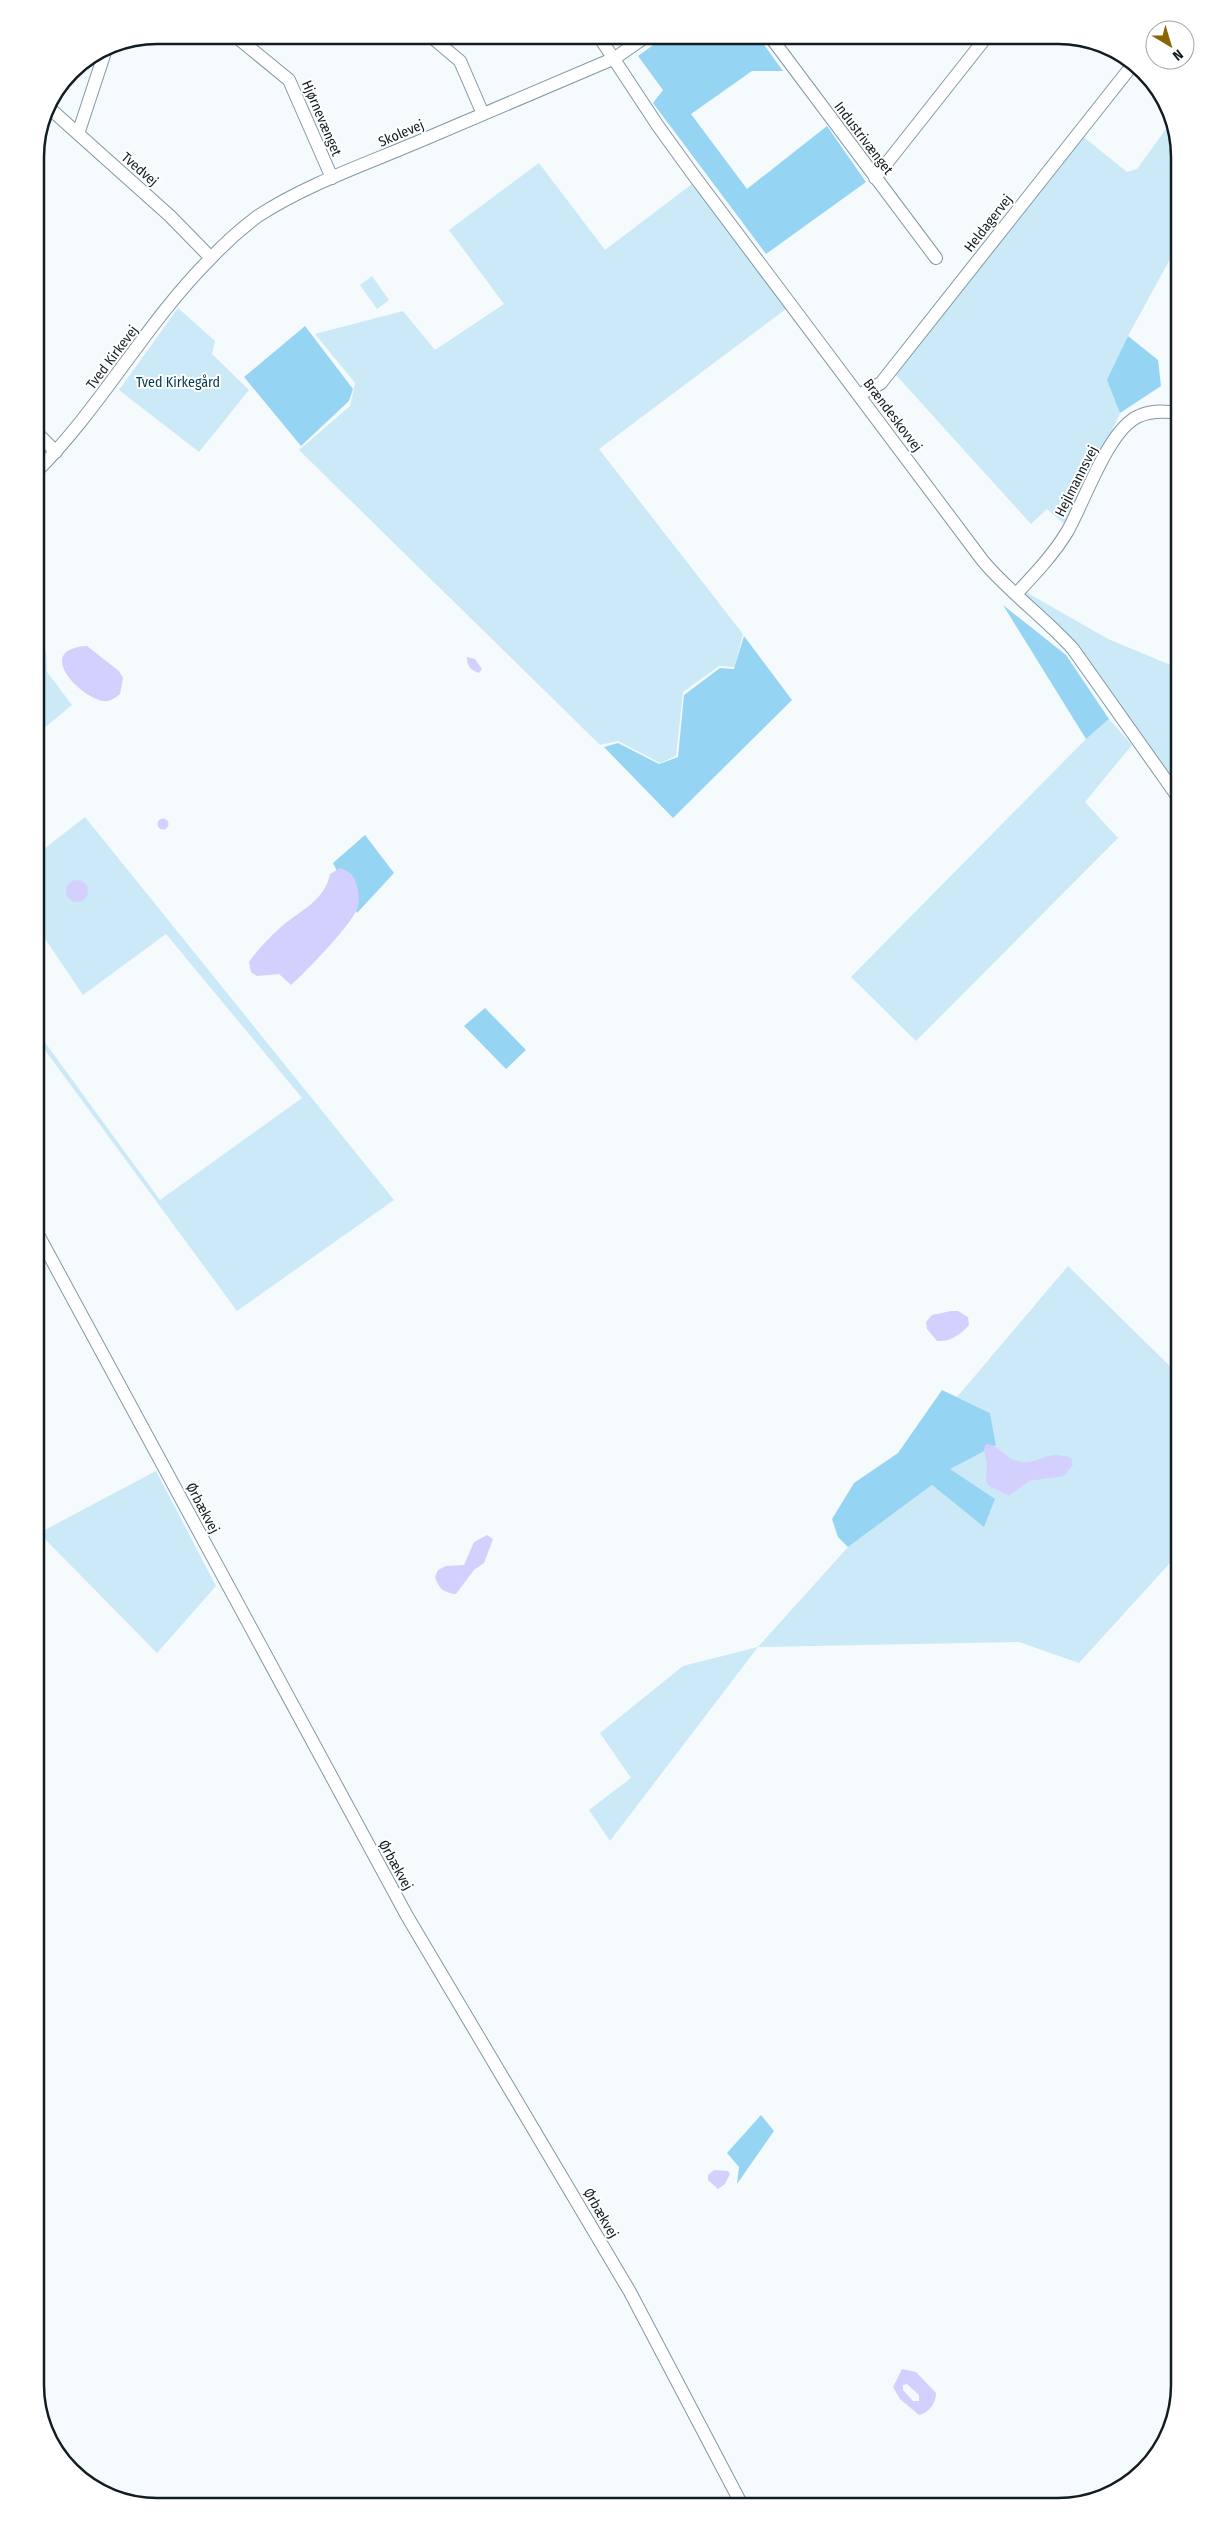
<svg xmlns="http://www.w3.org/2000/svg" width="1215" height="2542" viewBox="0 0 1215 2542" font-family="'Fira Sans Condensed',sans-serif">
  <style>
    .green { fill: #cce9f8 }
    .forest { fill: #96d4f3 }
    .water { fill: #d4d0fd; fill-rule: evenodd }
    .lines { fill: none; stroke-linecap: round; stroke-linejoin: round }
    .minor-casing { stroke: #8198a4; stroke-width: 14 }
    .minor { stroke: #fff; stroke-width: 12 }
    .labels { text-anchor: middle; stroke-width: 4; stroke-linejoin: round; paint-order: stroke }
    .street-label { font-size: 14px; fill: #131c21; stroke: #fff }
    .park-label { font-size: 14px; fill: #023a4f; stroke: #fff }
    .rim { fill: none; stroke: #131c21; stroke-width: 2.5 }
  </style>
  <rect width="100%" height="100%" fill="#f5fafd"/>
  <path class="green" d="M1173,119L1180,157V241L1128,336L1108,380L1120,413L1068,527L1047,509L1031,524L896,375L1081,135L1127,172L1137,169Z
    M539,163L605,250L692,184L786,309L599,449L743,634L735,667L719,666L683,692L676,756L660,763L618,741L600,745L299,450L350,406L355,383L315,334L403,311L435,350L504,304L449,230Z
    M372,276L389,300L377,309L360,285Z
    M178,308L215,341L212,354L249,390L199,452L119,390Z
    M1026,592L1108,639L1180,669V796L1091,670L1023,597Z
    M46,651L47,672L72,705L43,729L35,719V660Z
    M1109,719L1132,745L1085,802L1118,838L916,1041L851,977L1086,739Z
    M85,817L394,1200L237,1311L36,1038L41,1037L160,1200L302,1098L166,934L83,995L35,924V856Z
    M1068,1266L1180,1376V1552L1079,1663L1019,1642L758,1647L610,1841L589,1810L631,1778L600,1733L683,1666L758,1647L848,1547L932,1485L983,1526L950,1468L996,1445L990,1413L957,1397Z
    M156,1471L216,1586L157,1653L39,1533Z"/>
  <path class="forest" d="M667,35H757L783,71H752L691,114L747,189L827,126L866,182L766,254L653,103L663,90L638,56Z
    M305,326L353,389L349,401L301,446L244,377Z
    M1128,336L1158,360L1161,386L1120,413L1107,380Z
    M1003,605L1066,655L1109,719L1086,739Z
    M744,636L792,700L673,818L604,747L618,743L659,764L678,757L684,695L720,668L734,669Z
    M365,835L394,873L357,913L333,863Z
    M485,1008L526,1050L506,1069L464,1026Z
    M942,1390L990,1413L996,1445L950,1469L995,1499L984,1527L932,1485L848,1547L838,1537L832,1519L854,1483L898,1453Z
    M761,2115L774,2131L737,2184L739,2167L727,2153Z"/>
  <path class="water" d="M87,646L119,671L123,678L120,694C115,698 110,702 103,701C78,696 34,649 87,646Z
    M467,657L475,659L482,669L479,673C470,670 467,666 467,657Z
    M157.5 824a5.5 5.5 0 1 1 11 0a5.5 5.5 0 1 1-11 0Z
    M340,868C350,871 355,876 357,886C359,894 360,902 357,909C351,925 305,973 291,985L279,974L257,976L251,972L249,962C258,949 269,938 281,927C299,911 325,901 330,874Z
    M66 891a11 11 0 1 1 22 0a11 11 0 1 1-22 0Z
    M951,1311H958L968,1317L969,1325C960,1335 950,1342 937,1341L927,1329L926,1322L932,1315Z
    M986,1444C997,1443 1006,1459 1017,1461C1040,1467 1044,1448 1071,1458L1073,1465L1064,1476L1029,1481L1009,1496L988,1485L986,1481L987,1464L984,1449Z
    M487,1535L493,1539L484,1563L474,1570L456,1594C444,1593 439,1589 435,1577L438,1570L446,1566L464,1565L474,1542Z
    M714,2170L728,2171L730,2174L725,2184L718,2189L708,2180V2175Z
    M902,2369L916,2372L936,2393C936,2403 929,2413 919,2415L900,2399L893,2387ZM907,2384L919,2395V2401H913L903,2390V2385Z"/>
  <g class="lines">
    <g class="minor-casing">
      <path id="minor" d="M234,35L289,80L332,178
        M429,35L460,61L483,114
        M598,35L658,126L692,173L983,561C1010,593 1045,618 1073,649L1180,800
        M769,35L936,258
        M47,106L170,216L211,258
        M78,134L107,46
        M875,178L988,35
        M859,395L881,383L1134,63
        M35,431L56,452
        M35,473C101,408 145,324 210,259C224,244 242,228 258,216C307,184 366,164 420,141C485,114 550,86 615,58L648,35
        M1016,594C1034,575 1053,555 1067,532C1084,503 1108,429 1139,416C1152,410 1166,411 1180,413
        M35,1229L407,1916L630,2292L743,2507"/>
    </g>
    <use href="#minor" class="minor"/>
  </g>
  <g class="labels">
    <g class="street-label">
      <text transform="translate(322 118) rotate(67)" y="5">Hjørnevænget</text>
      <text transform="translate(401 133) rotate(-23)" y="5">Skolevej</text>
      <text transform="translate(864 138) rotate(53)" y="5">Industrivænget</text>
      <text transform="translate(140 169) rotate(41)" y="5">Tvedvej</text>
      <text transform="translate(988 223) rotate(-52)" y="5">Heldagervej</text>
      <text transform="translate(112 357) rotate(-53)" y="5">Tved Kirkevej</text>
      <text transform="translate(893 415) rotate(53)" y="5">Brændeskovvej</text>
      <text transform="translate(1076 481) rotate(-63)" y="5">Hejlmannsvej</text>
      <text transform="translate(203 1508) rotate(62)" y="5">Ørbækvej</text>
      <text transform="translate(396 1865) rotate(61)" y="5">Ørbækvej</text>
      <text transform="translate(601 2213) rotate(60)" y="5">Ørbækvej</text>
    </g>
    <g class="park-label">
      <text x="178" y="387">Tved Kirkegård</text>
    </g>
  </g>
  <path d="M0 0H1215V2542H0ZM157 44H1058A113 113 0 0 1 1171 157V2385A113 113 0 0 1 1058 2498H157A113 113 0 0 1 44 2385V157A113 113 0 0 1 157 44Z" fill="#fff" fill-rule="evenodd"/>
  <path class="rim" d="M157 44H1058A113 113 0 0 1 1171 157V2385A113 113 0 0 1 1058 2498H157A113 113 0 0 1 44 2385V157A113 113 0 0 1 157 44Z"/>
  <g transform="translate(1170 45) rotate(142)"><circle r="24" fill="#ffffff" stroke="#a1a4a6"/>
  <path d="M0-4L9 19L0 12L-9 19Z" fill="#8a6504"/>
  <text y="-8" font-size="14" font-weight="bold" text-anchor="middle" fill="#131c21">N</text>
  </g>
</svg>
